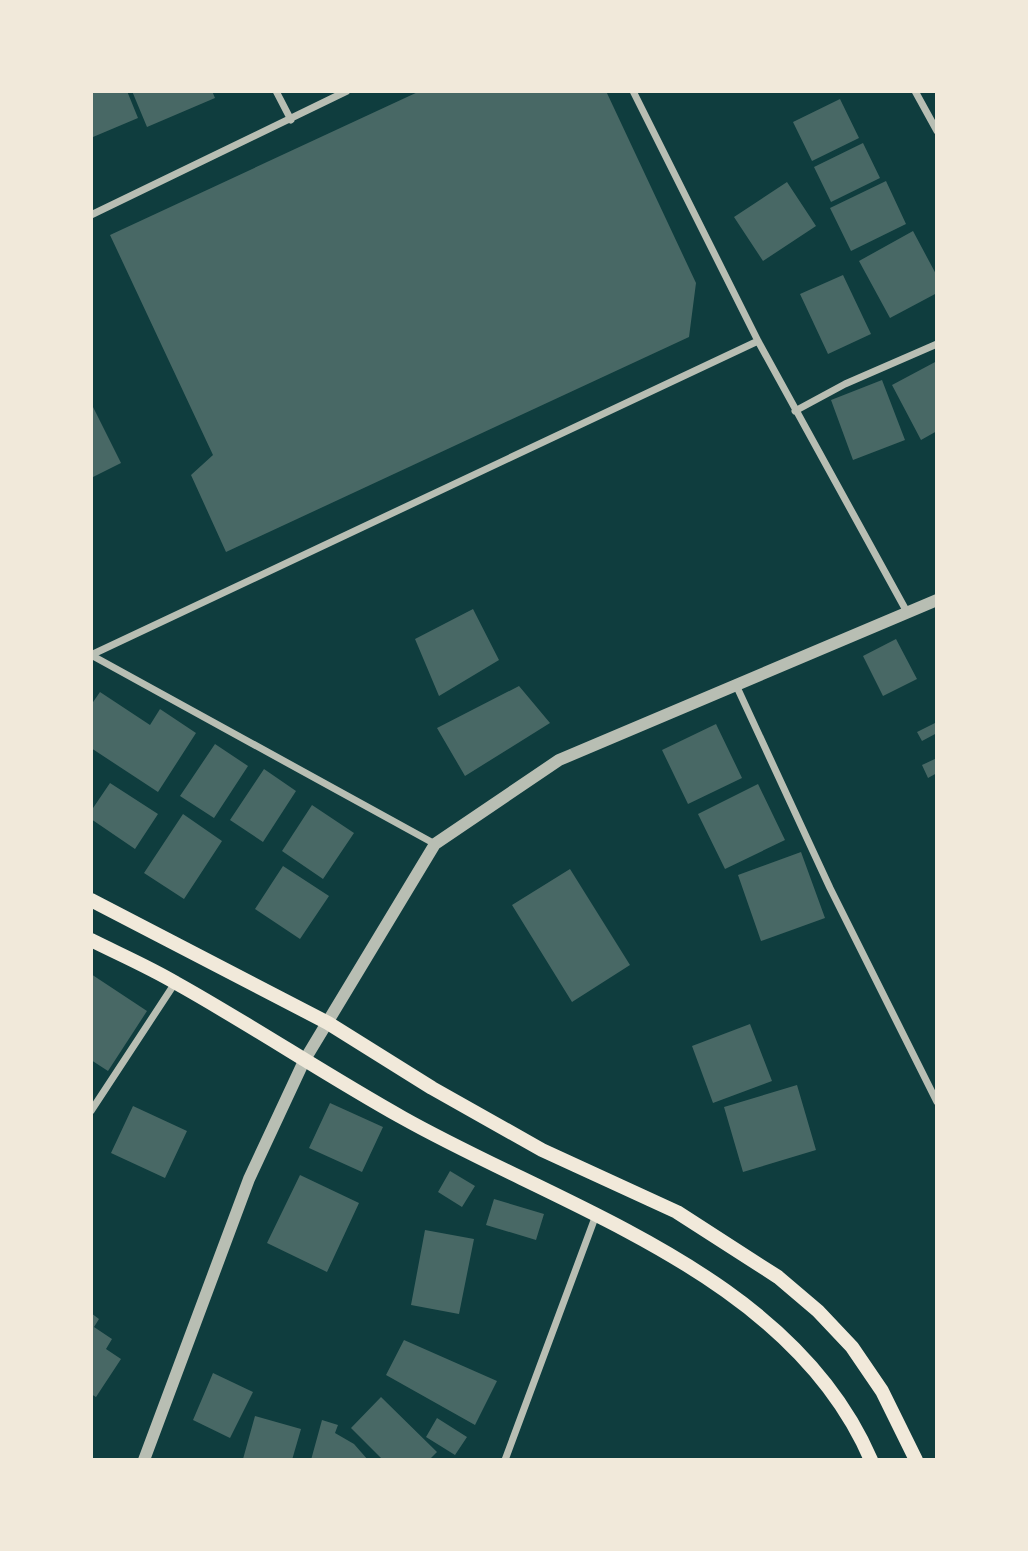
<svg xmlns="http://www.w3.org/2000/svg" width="1028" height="1551" viewBox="0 0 1028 1551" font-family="'Nunito Sans',sans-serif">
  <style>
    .building { fill: #486865 }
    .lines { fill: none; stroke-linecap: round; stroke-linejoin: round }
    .minor { stroke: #b8beb3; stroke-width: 7 }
    .tertiary { stroke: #b8beb3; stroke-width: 12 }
    .secondary { stroke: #f1e9da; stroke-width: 14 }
  </style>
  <rect width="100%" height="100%" fill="#0f3d3e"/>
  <path class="building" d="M91,91H127L138,118L93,137Z
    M132,91H212L215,98L147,127Z
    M420,91H606L696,283L689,337L226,552L191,475L213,455L110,235Z
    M840,99L859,138L812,161L793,122Z
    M863,143L880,178L831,202L814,167Z
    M886,181L906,224L851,251L830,208Z
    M787,182L816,226L763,261L734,217Z
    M913,231L937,276V293L890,318L859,261Z
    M843,275L871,334L828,354L800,294Z
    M937,361V431L921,440L892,385Z
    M882,380L905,440L853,460L831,400Z
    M91,403L121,463L91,478Z
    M473,609L499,660L439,696L415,639Z
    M896,639L917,679L883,696L863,656Z
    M519,686L550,723L465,776L437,728Z
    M100,692L150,725L160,709L196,733L158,792L91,748V705Z
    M937,722V733L922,741L917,732Z
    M716,724L742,778L688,804L662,750Z
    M215,744L248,766L214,818L180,796Z
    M937,758V773L928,778L922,765Z
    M264,769L296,791L263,842L230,820Z
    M110,783L158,814L135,849L91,819V811Z
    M758,784L785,840L725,869L698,814Z
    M312,805L354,833L323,879L282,851Z
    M183,814L222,841L184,899L144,873Z
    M801,852L825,918L761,941L738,875Z
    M283,866L329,896L300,939L255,909Z
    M570,869L630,965L572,1002L512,905Z
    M91,974L147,1011L108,1071L91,1060Z
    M750,1024L772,1081L713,1103L692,1046Z
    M797,1085L816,1150L743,1172L724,1107Z
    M330,1103L383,1127L362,1172L309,1148Z
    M133,1106L187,1131L165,1178L111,1153Z
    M450,1171L475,1186L462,1207L438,1192Z
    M300,1175L359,1203L327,1272L267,1243Z
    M494,1199L544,1214L536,1240L486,1225Z
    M425,1230L474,1239L459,1314L411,1305Z
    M91,1313L99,1319L94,1327L112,1339L106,1349L121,1359L96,1397L91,1394Z
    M404,1340L497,1381L475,1425L386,1375Z
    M213,1373L253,1392L230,1438L193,1420Z
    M381,1397L437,1452L429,1460H383L351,1428Z
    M255,1416L301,1429L292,1460L243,1459Z
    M437,1418L467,1437L455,1455L426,1437Z
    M322,1420L338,1425L335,1433L354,1444L368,1460H311Z"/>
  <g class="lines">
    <path class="minor" d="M276,91L291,120
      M633,91L758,341L907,612
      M915,91L937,131
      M91,215L347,91
      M795,411L845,384L937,344
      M91,655L758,341
      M91,655L435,844
      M736,685L830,888L937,1102
      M91,1111L175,983
      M505,1460L596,1215"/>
    <path class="tertiary" d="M144,1460L249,1179L304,1061L435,844L559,760L937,600"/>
    <path class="secondary" d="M91,900L328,1023L432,1088L542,1150L677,1212L778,1277L818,1311L852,1347L882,1391L916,1460
      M91,940C119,954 149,967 176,983C253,1026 326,1075 403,1118C565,1209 792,1275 871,1460"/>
  </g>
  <rect width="1028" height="1551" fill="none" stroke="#f1e9da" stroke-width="186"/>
</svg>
